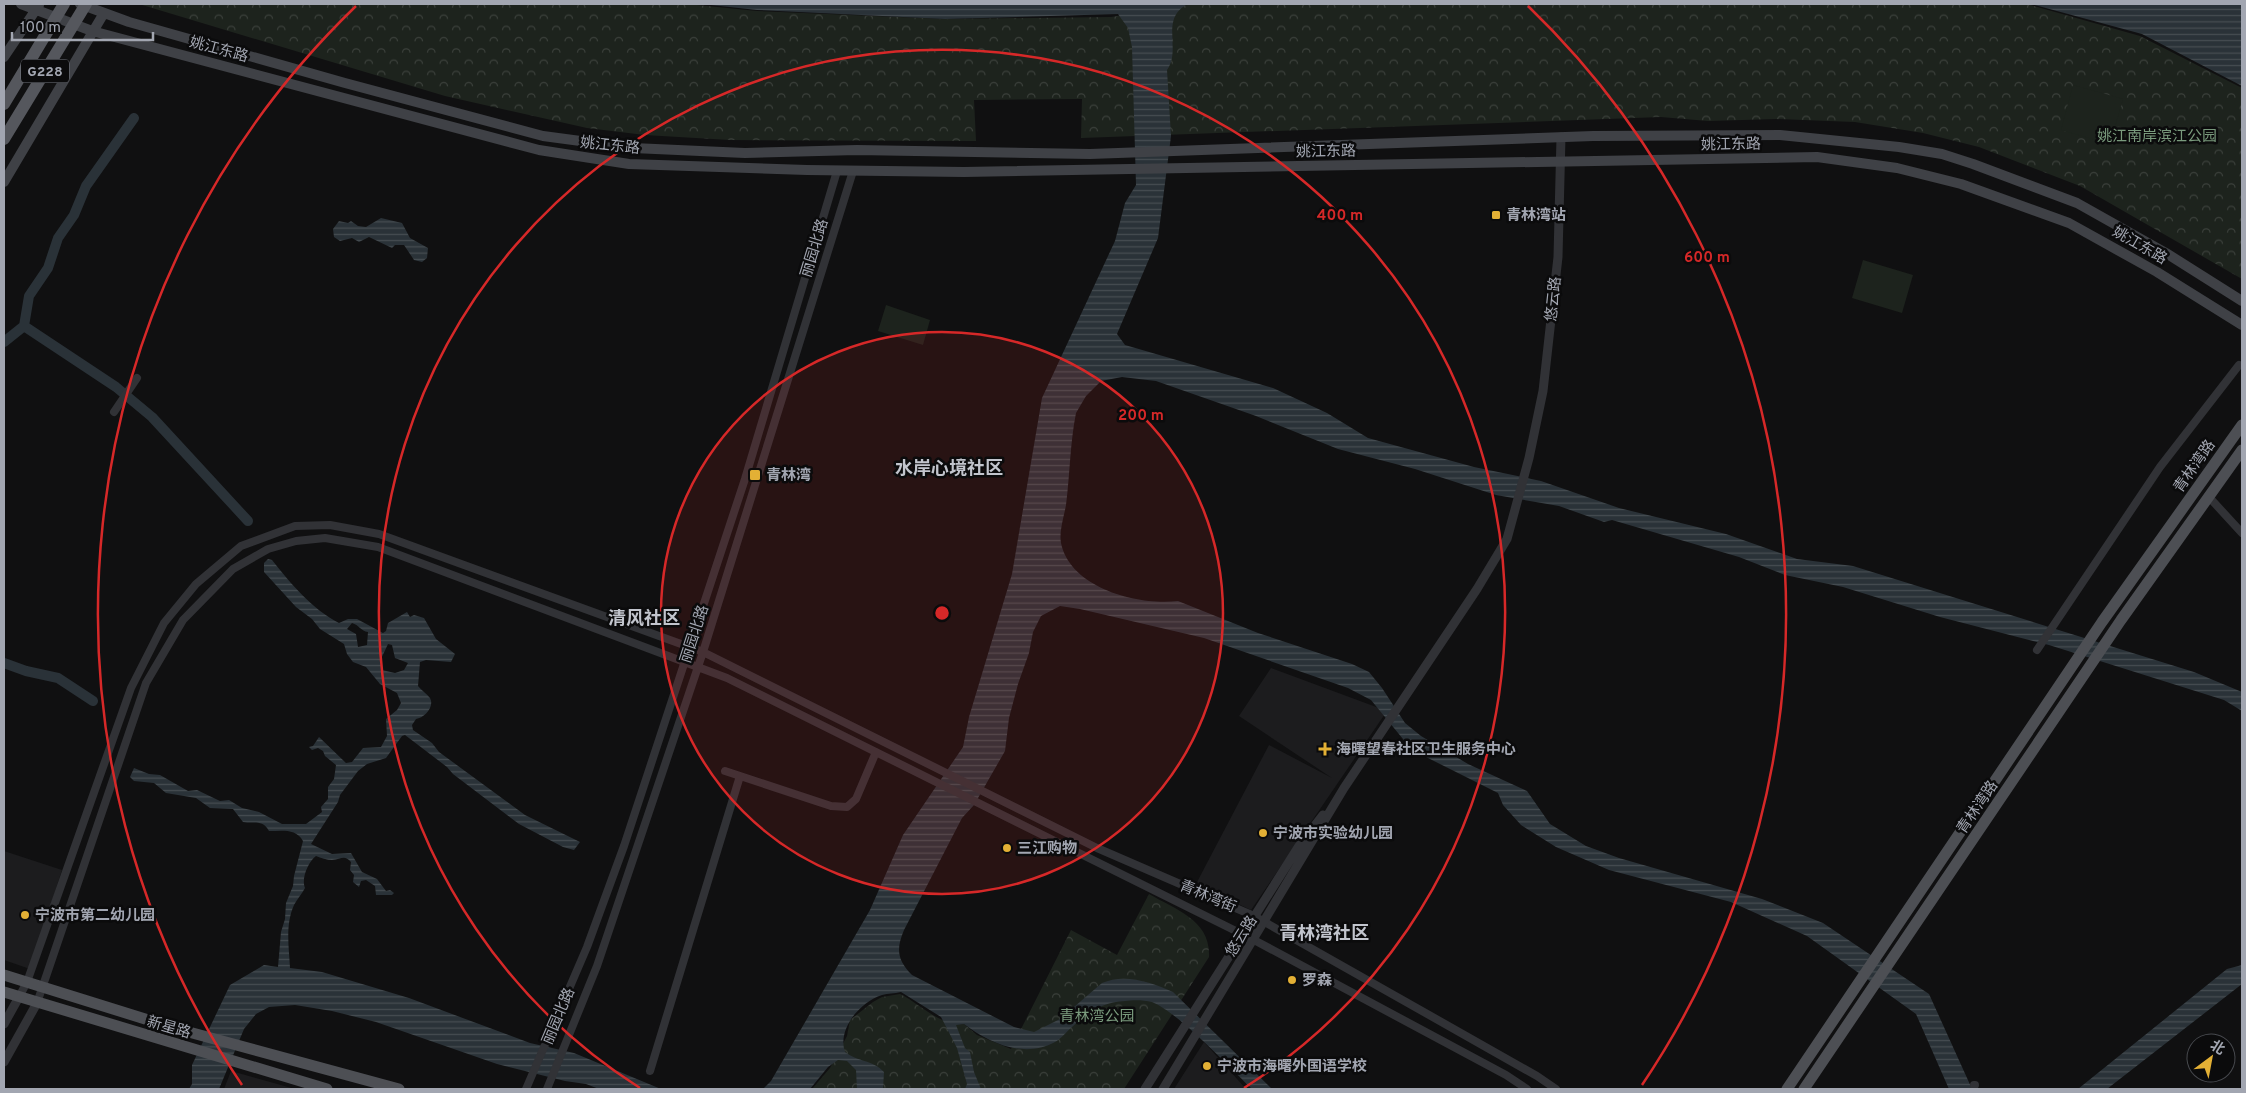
<svg xmlns="http://www.w3.org/2000/svg" width="2246" height="1093" viewBox="0 0 2246 1093" font-family="Overpass,'Noto Sans SC',sans-serif">
  <style>
    .built { fill: #1c1c1e }
    .forest { fill: url(#forest-crowns) }
    .pitch { fill: #1d231d }
    .water { fill: url(#water-rules); fill-rule: evenodd }
    .lines { fill: none; stroke-linecap: round; stroke-linejoin: round }
    .canal { stroke: #2a3238; stroke-width: 10 }
    .minor { stroke: #313236; stroke-width: 8 }
    .tertiary { stroke: #313236; stroke-width: 9 }
    .secondary { stroke: #3f4146; stroke-width: 10 }
    .primary { stroke: #4d4f54; stroke-width: 11 }
    .trunk-bridge { stroke: #55575d; stroke-width: 12 }
    .ring { fill: none; stroke: #d62828; stroke-width: 2.5 }
    .poi-dot { fill: #e3b035; stroke: #0b0b0c; stroke-width: 2 }
    .labels { text-anchor: middle; stroke-width: 5; stroke-linejoin: round; paint-order: stroke }
    .shield { fill: #0b0b0c; stroke: #757880; stroke-width: 1 }
    .shield-label { font-size: 14px; font-weight: bold; fill: #a2a6b1 }
    .street-label { font-size: 15px; fill: #a2a6b1; stroke: #0b0b0c }
    .park-label { font-size: 15px; fill: #7a9b7d; stroke: #0b0b0c }
    .poi-label { font-size: 15px; font-weight: bold; fill: #a2a6b1; stroke: #0b0b0c; text-anchor: start }
    .quarter-label { font-size: 18px; font-weight: bold; fill: #c2c5cd; stroke: #0b0b0c }
    .centre { fill: #d62828; stroke: #0b0b0c; stroke-width: 2.5 }
    .ring-label { font-size: 15px; text-anchor: middle; font-weight: bold; fill: #d62828; stroke: #0b0b0c; stroke-width: 5; stroke-linejoin: round; paint-order: stroke }
  </style>
  <defs>
    <pattern id="forest-crowns" width="20" height="18" patternUnits="userSpaceOnUse" patternTransform="scale(1.25)"><rect width="20" height="18" fill="#1d231d"/><path d="M2 6a3 3 0 1 1 6 0M12 15a3 3 0 1 1 6 0" fill="none" stroke="#3b403b"/></pattern>
    <pattern id="water-rules" width="6" height="5" patternUnits="userSpaceOnUse" patternTransform="scale(1.25)"><rect width="6" height="5" fill="#2a3238"/><path d="M0 2.5h6" fill="none" stroke="#464d52"/></pattern>
  </defs>
  <rect width="100%" height="100%" fill="#101011"/>
  <path class="built" d="M1271,668L1387,711L1251,910L1196,884L1269,745L1332,778L1239,716Z
    M4,851L62,870L30,969L4,960Z
    M1204,1042L1246,1089H1174Z
    M231,1071L295,1089H224Z"/>
  <path class="forest" d="M139,4H687L757,11L945,19L1111,17L1194,4H2027L2140,36L2242,88V279L2080,186L1979,147L1923,133L1855,122L1776,119L1708,121L1661,117L1081,138L1082,99L974,100L976,141L730,140L645,135L587,128L445,96Z
    M1149,894C1176,910 1211,920 1209,957L1124,1089H812L830,1068L847,1036L850,1020L873,1002L882,997L900,994C919,1003 941,1027 964,1024L977,1035L1011,1049L1071,930L1117,955Z"/>
  <path class="pitch" d="M2073,85L2123,99L2110,144L2061,130Z
    M1863,260L1913,275L1902,313L1852,298Z
    M886,305L930,320L923,345L878,331Z"/>
  <path class="water" d="M702,4H1188C1159,18 1182,50 1167,70L1171,136L1158,238L1117,334L1125,345L1273,388L1327,413L1368,438L1474,467L1541,481L1619,508L1726,534L1797,559L1853,566L2194,672L2242,692V711L2224,700L2049,645L1940,617L1843,587L1785,575L1739,557L1612,520L1604,522L1559,506L1496,495L1415,469L1338,449L1256,416L1156,381L1122,377L1101,381L1086,396L1076,413C1070,443 1070,474 1066,505C1064,516 1059,532 1061,543C1070,588 1138,606 1178,601L1258,633L1352,664L1369,672L1382,688L1405,723L1421,736L1468,764L1527,791L1550,824L1586,846L1619,858L1762,899L1823,923L1929,994L1972,1089H1949L1916,1014L1807,936L1731,902L1609,870L1556,847L1521,825L1503,805L1498,793L1412,750L1371,700L1348,688L1204,638L1080,609L1060,606L1041,616L1033,632L1029,653L1018,684L1009,718L1005,751L974,805L962,818L904,930C896,949 897,960 912,975L1014,1027L1034,1032L1060,1019L1102,983C1124,973 1151,982 1173,992L1272,1089H1252C1230,1068 1178,1012 1152,1002C1144,1000 1133,1000 1125,1001C1104,1002 1087,1012 1072,1027C1066,1032 1061,1039 1055,1042C1024,1059 989,1043 964,1024L956,1025L965,1048L970,1052L974,1072L981,1089H965L967,1084L957,1048L941,1017L901,992C894,994 888,993 882,995C860,1002 837,1029 845,1052C858,1062 873,1060 884,1072L883,1089H857L856,1070L847,1061L838,1060L828,1067L810,1089H763L771,1081L870,910L903,835L963,747L969,717L1012,574L1042,398L1115,241L1125,203L1136,185L1132,47L1128,28L1118,14L945,19L757,10Z
    M2031,4H2242V86L2142,34Z
    M381,218L402,223L410,238L428,248L427,258L422,262L414,260L404,245H395L392,248L369,237L359,242L352,238L340,241L334,237L333,229L339,221L348,223L351,221L358,226L366,227Z
    M268,559L272,560C291,584 312,609 339,623L348,619H357L383,633L386,631L388,623L407,612L410,617L414,615L424,618L436,639L455,654L451,662L426,660L420,662L418,686C421,690 427,694 430,698C435,707 424,718 416,719L412,725L413,730L432,743L439,752L525,815L580,842L574,850L563,847L519,824L453,774L447,767L405,735L402,736L386,758L367,764L358,771L340,795L338,802L311,844L332,854L351,853L362,872L377,879L386,891L390,890L394,893L392,895H376L375,886L366,880L361,881L359,887L353,882L354,875L350,870L351,862C344,854 341,860 332,860C327,860 321,858 316,856C308,862 301,879 305,888C302,894 297,899 294,905C285,925 289,947 290,968L322,972L409,998L530,1043L574,1053L661,1089H599L586,1084L565,1081L497,1064L376,1022L332,1011L295,1005L269,1007L256,1014L244,1029L219,1089H189L192,1084V1065L230,985L264,965L278,967L281,932L285,919L286,903L293,886L294,876L303,841C296,828 282,831 269,831C262,819 255,824 243,822L233,809L210,808L196,798L166,793L154,783L134,781L130,777L134,768L149,774L160,775L188,791L197,790L220,801L229,800L242,808L259,812L282,824H306L322,812L321,807L328,799V787L334,779L336,765L325,756L323,751L318,748L312,750L309,747L313,746L319,737L346,763L352,762L363,748L381,747L387,736L386,719L397,710L401,703L397,693L380,684L366,667L353,662L347,654L344,644L320,629L312,619L296,607L264,572V563ZM352,623C359,625 361,631 368,632L367,645L358,647L356,634L347,629ZM388,644L392,645L395,658L408,663L404,670L395,673L382,670L380,661Z
    M2242,965V984L2107,1089H2078L2227,969Z"/>
  <g class="lines">
    <path class="canal" d="M24,326L116,387L152,417L248,521
      M4,342L24,326L29,296L48,268L58,238L74,215L86,186L134,118
      M4,663L26,671L58,678L93,701"/>
    <path class="minor" d="M114,412L137,378
      M2208,496L2242,533
      M2037,650L2160,467L2239,365
      M725,771L831,806L847,807L856,799L876,752
      M19,997L27,982L131,688L164,623L196,584L241,546L295,526L330,525L379,534L703,652L1097,848L1254,916L1537,1076L1556,1089
      M37,1003L146,683L183,620L233,569L268,549L296,541L325,538L378,547L727,678L1254,940L1506,1075L1527,1089
      M650,1071L740,776
      M1974,1085H1975
      M526,1089L587,947L624,846L745,479L837,171
      M547,1089L597,966L703,652L853,171"/>
    <path class="tertiary" d="M4,1024L19,997
      M4,1062L37,1003
      M1145,1089L1299,846L1323,815
      M1163,1089L1344,788L1477,589L1507,539L1529,458L1543,391L1558,257L1561,137"/>
    <path class="secondary" d="M21,4L92,31L539,150L629,164L807,170L964,172L1817,157L1897,168L1961,184L2069,223L2157,272L2242,325
      M80,4L129,22L345,83L543,136L633,148L745,153L857,150L1090,154L1593,136L1780,135L1899,147L1942,154L1973,164L2077,203L2166,253L2242,301
      M4,57L39,5
      M4,182L104,13"/>
    <path class="primary" d="M4,975L174,1028L399,1089
      M4,992L327,1089
      M1787,1089L2102,622L2242,425
      M1804,1089L2121,620L2242,450"/>
    <path class="trunk-bridge" d="M4,104L64,4
      M4,139L86,4"/>
  </g>
  <circle cx="942" cy="613" r="281" fill="#d62828" fill-opacity=".12"/>
  <g class="ring">
    <circle cx="942" cy="613" r="281"/>
    <path d="M640 1088A563 563 0 1 1 1244 1088"/>
    <path d="M242 1085A844 844 0 0 1 356 6M1528 6A844 844 0 0 1 1642 1085"/>
  </g>
  <g class="poi-dot">
    <rect x="1491" y="210" width="10" height="10" rx="2.5"/>
    <rect x="749" y="469" width="12" height="12" rx="2.5"/>
    <path d="M1322.5 741.5h5v5h5v5h-5v5h-5v-5h-5v-5h5z"/>
    <circle cx="1263" cy="833" r="5"/>
    <circle cx="1007" cy="848" r="5"/>
    <circle cx="25" cy="915" r="5"/>
    <circle cx="1292" cy="980" r="5"/>
    <circle cx="1207" cy="1066" r="5"/>
  </g>
  <g class="labels">
    <rect class="shield" x="21" y="59.5" width="48" height="23" rx="4"/>
    <g class="shield-label">
      <text x="45" y="76">G228</text>
    </g>
    <g class="street-label">
      <text transform="translate(219 49) rotate(15)" y="5">姚江东路</text>
      <text transform="translate(1731 144) rotate(-1)" y="5">姚江东路</text>
      <text transform="translate(610 145) rotate(6)" y="5">姚江东路</text>
      <text transform="translate(1326 151) rotate(-1)" y="5">姚江东路</text>
      <text transform="translate(2140 245) rotate(30)" y="5">姚江东路</text>
      <text transform="translate(814 248) rotate(-73)" y="5">丽园北路</text>
      <text transform="translate(1553 299) rotate(-84)" y="5">悠云路</text>
      <text transform="translate(2194 466) rotate(-55)" y="5">青林湾路</text>
      <text transform="translate(694 634) rotate(-72)" y="5">丽园北路</text>
      <text transform="translate(1977 807) rotate(-56)" y="5">青林湾路</text>
      <text transform="translate(1208 896) rotate(23)" y="5">青林湾街</text>
      <text transform="translate(1241 936) rotate(-58)" y="5">悠云路</text>
      <text transform="translate(558 1016) rotate(-67)" y="5">丽园北路</text>
      <text transform="translate(169 1027) rotate(16)" y="5">新星路</text>
    </g>
    <g class="park-label">
      <text x="2157" y="141">姚江南岸滨江公园</text>
      <text x="1097" y="1021">青林湾公园</text>
    </g>
    <g class="poi-label">
      <text x="1506" y="220">青林湾站</text>
      <text x="766" y="480">青林湾</text>
      <text x="1336" y="754">海曙望春社区卫生服务中心</text>
      <text x="1273" y="838">宁波市实验幼儿园</text>
      <text x="1017" y="853">三江购物</text>
      <text x="35" y="920">宁波市第二幼儿园</text>
      <text x="1302" y="985">罗森</text>
      <text x="1217" y="1071">宁波市海曙外国语学校</text>
    </g>
    <g class="quarter-label">
      <text x="949" y="474">水岸心境社区</text>
      <text x="644" y="624">清风社区</text>
      <text x="1324" y="939">青林湾社区</text>
    </g>
  </g>
  <circle cx="942" cy="613" r="8" class="centre"/>
  <g class="ring-label">
    <text x="1340" y="220">400 m</text>
    <text x="1707" y="262">600 m</text>
    <text x="1141" y="420">200 m</text>
  </g>
  <rect width="2246" height="1093" fill="none" stroke="#a2a6b1" stroke-width="10"/>
  <g transform="translate(2211 1058) rotate(32)"><circle r="24" fill="#0b0b0c" stroke="#47494e"/>
  <path d="M0-4L9 19L0 12L-9 19Z" fill="#e3b035"/>
  <text y="-8" font-size="14" font-weight="bold" text-anchor="middle" fill="#a2a6b1">北</text>
  </g>
  <path d="M12 32v8h141v-8" fill="none" stroke="#a2a6b1" stroke-width="2.5"/>
  <text x="20" y="32" font-size="15" fill="#a2a6b1" stroke="#0b0b0c" stroke-width="4" paint-order="stroke">100 m</text>
</svg>
